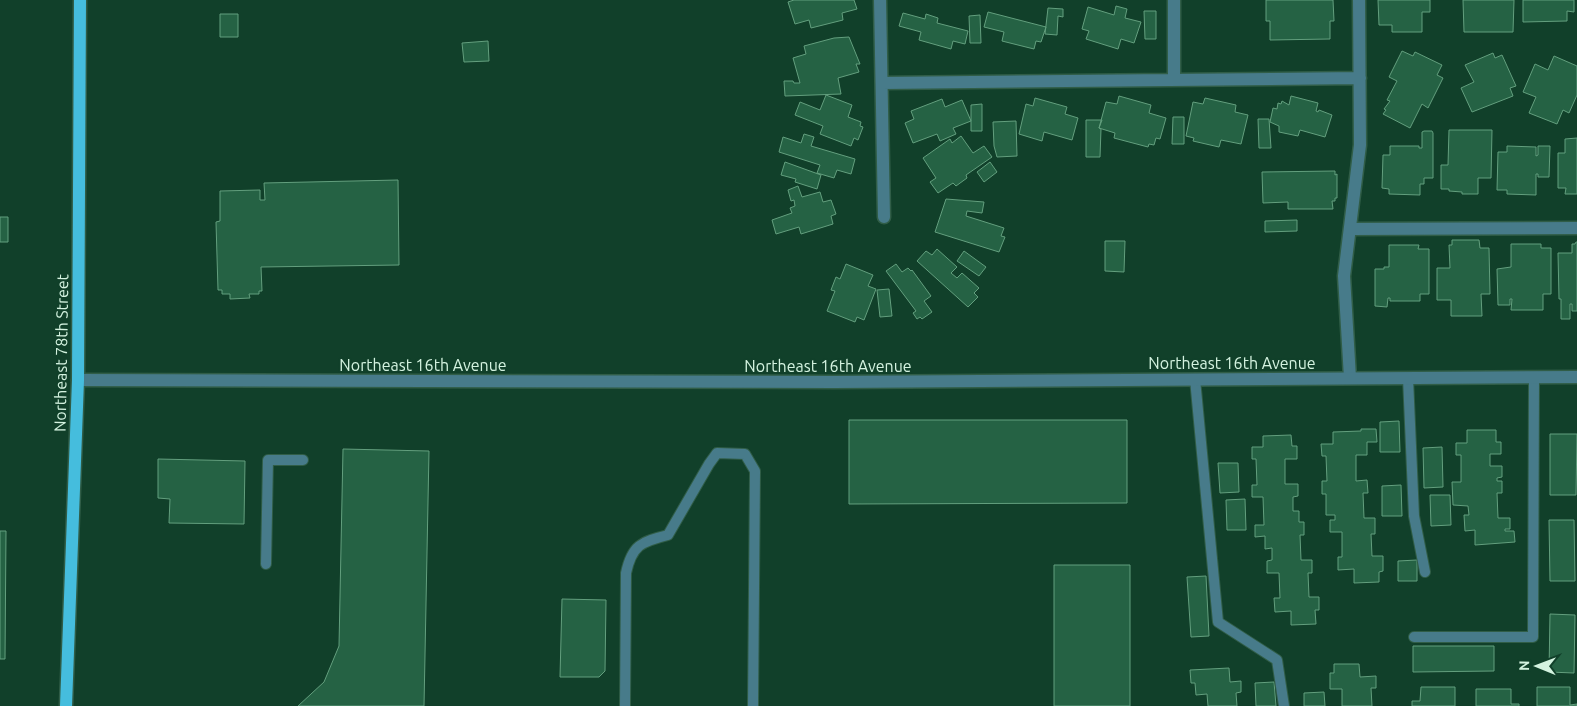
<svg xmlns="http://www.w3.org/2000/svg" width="1577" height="706" viewBox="0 0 1577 706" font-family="Ubuntu,sans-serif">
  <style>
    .building { fill: #256244; stroke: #639f7e }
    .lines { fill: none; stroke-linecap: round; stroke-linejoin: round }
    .service-casing { stroke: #305d47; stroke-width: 12 }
    .minor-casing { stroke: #305d47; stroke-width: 15 }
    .tertiary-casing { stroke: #305d47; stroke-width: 15 }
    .primary-casing { stroke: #305d47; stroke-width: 15 }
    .service { stroke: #477b8a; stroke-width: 10 }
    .minor { stroke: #477b8a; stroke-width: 12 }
    .tertiary { stroke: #477b8a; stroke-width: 12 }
    .primary { stroke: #45bddd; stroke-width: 12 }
    .labels { text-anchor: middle; stroke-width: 4; stroke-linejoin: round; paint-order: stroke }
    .street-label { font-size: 16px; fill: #d4f3e0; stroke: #11402a }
  </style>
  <rect width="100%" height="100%" fill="#11402a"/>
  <path class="building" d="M794,0H854L857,9L842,13L843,20L811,28L809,20L795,24L788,2Z
    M1266,0H1333L1334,21H1330V39L1270,40V21H1266Z
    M1378,0H1430V12H1422V32H1392V25H1379Z
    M1463,0H1514L1513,32H1464Z
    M1523,0H1574V12L1567,11V21L1523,22Z
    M1116,6L1127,9L1125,18L1141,22L1134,43L1121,39L1118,49L1086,39L1089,31L1082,29L1088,7L1114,15Z
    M1048,8L1063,9V17L1058,16L1057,35L1045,34Z
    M1144,11H1156V39H1145Z
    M988,12L1046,27L1041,42L1036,41L1034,49L1002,41L1004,32L984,27Z
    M903,13L925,19L926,14L938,18L937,23L968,31L965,44L953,41L951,49L919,40L921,32L899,26Z
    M220,14H238V37H220Z
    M980,15L981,43H970L969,16Z
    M849,37L860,64H856L859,72L838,78L841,94L785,96L784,81H793L794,83H800L793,58L806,54L804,46L834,38Z
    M488,41L489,61L464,62L462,43Z
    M1402,51L1413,56L1415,52L1442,65L1437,75L1443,78L1428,108L1422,104L1410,128L1383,114L1386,110L1384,109L1390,101L1387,100L1397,81L1389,77Z
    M1493,53L1495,58L1502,55L1516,86L1510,88L1513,96L1472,112L1461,88L1474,82L1465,65Z
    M1554,56L1577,66V95L1569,113L1563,110L1557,124L1529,113L1536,97L1523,92L1535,64L1548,70Z
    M826,95L852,105L848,117L861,122L860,126L863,127L858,140L854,138L851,146L820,134L823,126L795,115L800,102L820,110Z
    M1119,96L1151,105L1149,113L1166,118L1160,139L1156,138L1154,145L1149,144L1148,147L1114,138L1115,133L1099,128L1106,102L1117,104Z
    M1291,96L1318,103L1316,111L1318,112L1319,110L1332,115L1325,137L1300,130L1298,136L1279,132V126L1270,122L1273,108L1277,109L1278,103L1281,104L1282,101L1289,105Z
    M1035,98L1067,107L1065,114L1078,118L1072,140L1044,132L1042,141L1019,134L1026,104L1033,106Z
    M1205,98L1236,105L1235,112L1248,115L1241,144L1221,140L1219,147L1193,141L1194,138L1186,136L1193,102L1203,104Z
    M942,99L945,107L962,100L971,121L953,128L956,134L940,141L937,134L913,143L905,123L914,119L911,111Z
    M982,104V131H971V105Z
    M1173,117H1184V144H1172Z
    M1258,119H1269L1271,148H1259Z
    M1086,120H1102L1099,128L1101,129L1100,157H1086Z
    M1016,121L1017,156L997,157L994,146L993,122Z
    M1449,130H1492L1491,178H1478V194H1462V192L1449,191V189H1441V165H1448Z
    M1424,131H1432L1433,133V178H1424V184H1420V195L1389,194V189L1382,188L1383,155H1390V146H1419V148H1422V132Z
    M804,134L814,137L811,146L855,159L851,174L837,170L834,178L817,173L820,165L779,152L783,137L801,143Z
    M961,136L973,153L984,146L992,157L966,175L967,178L956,186L953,183L938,193L930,182L936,178L923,158L950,139L952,143Z
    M1577,138V194H1565L1566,188H1558V153H1565V139Z
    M1507,146L1536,147V156L1538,155V146H1550L1549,177H1538V174H1536V195L1507,194V190H1497L1498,152H1507Z
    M785,162L821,175L817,189L795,182L796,179L781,175Z
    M990,162L997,172L984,182L977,172Z
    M1335,171V175L1337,174V198H1335V201H1332L1333,209H1288V202L1263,203L1262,172Z
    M398,180L399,265L261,267L262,291H259V294H249L250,298L230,299V294H222V290H218L216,222L220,221V191L260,190V200H265L264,183Z
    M798,186L802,197L820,192L823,202L831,200L836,214L831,216L833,224L801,234L799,227L776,234L772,220L792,213L790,208L795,206L794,200L791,201L788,190Z
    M946,199L984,202L982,213L967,211L966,216L1004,228L1001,236L1005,237L999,252L935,232Z
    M0,217H8V242H0Z
    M1297,220V231L1265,232V221Z
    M1452,240H1479L1480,248H1489L1490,294H1481L1482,316H1451V300H1437V268H1450L1449,245H1452Z
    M1105,241H1125L1124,272L1105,271Z
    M1576,242H1577V311H1572V304H1570V319H1561V299H1559L1558,253H1572V244H1575Z
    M1511,244H1541V248H1551V294H1543V310H1511L1512,299H1510V305H1498L1497,269L1511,267Z
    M1389,245H1419L1418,249H1429V294H1420V301H1390V298H1388L1387,307L1375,306V269H1384V267H1389Z
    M937,249L957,267L951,273L957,278L962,273L979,288L974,293L978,297L968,307L917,261L926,251L932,255Z
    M964,251L986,267L979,276L957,261Z
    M846,264L873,275L868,286L876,289L864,320L857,317L855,322L827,311L835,291L831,290L836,277L840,279Z
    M896,264L902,272L908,268L911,271L912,270L931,296L924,301L932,312L922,319L920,317L917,319L913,313L916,311L886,271Z
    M889,289L892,316L880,317L877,290Z
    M849,420H1127V503L849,504Z
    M1399,421L1400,452H1380V422Z
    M1361,429H1376L1377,442H1367V455H1356V481L1367,480L1368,493H1363L1364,518H1375V534H1371L1372,556H1383V571L1379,572V582L1354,583V569L1338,570V557H1342V532H1330V520H1335V515H1326V494H1322V481H1327L1326,456H1322L1321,444H1333V432L1361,431Z
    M1467,430H1496V442H1501V454H1490V466H1502V477L1497,478V481H1502V493H1497L1498,518H1510V529H1505V531H1514L1515,542L1475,545V530L1465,531L1464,515H1469L1468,506L1453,505L1452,482H1461V455H1456V443H1467Z
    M1550,434H1577L1576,495H1550Z
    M1291,435L1292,446H1297V459H1285V484H1298V496L1293,497V511H1299V522H1304V535H1300L1301,560H1312V573H1308L1309,597H1319V610H1315L1316,624L1291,625V611L1275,612L1274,598H1280L1279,573H1267V561L1272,560V548L1265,549V536L1255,537V525H1264L1263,497H1252V485H1257L1256,459H1252V447H1263V436Z
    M1442,447L1443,487L1424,488L1423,448Z
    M343,449L429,451L424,706H298L324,682L339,646Z
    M158,459L245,461L244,524L169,523L170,499L158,498Z
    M1218,463H1238L1239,492L1220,493Z
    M1401,485L1402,516H1382V486Z
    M1430,495H1450L1451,525L1431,526Z
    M1245,499L1246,530H1227L1226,500Z
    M1549,520H1574L1575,581H1550Z
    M0,531H6L5,659H0Z
    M1417,560V581H1398V561Z
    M1054,565H1130V706H1054Z
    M1206,576L1209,636L1191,637L1187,577Z
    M562,599L606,600L605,671L599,677H560Z
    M1550,614L1575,615L1574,673L1549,672Z
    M1413,646H1494V671L1413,672Z
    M1334,664H1359L1360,677L1376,676V688H1371L1372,706H1342V689H1330V673H1334Z
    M1229,668L1230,682L1241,681V692L1236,693L1237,706H1208L1207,694L1196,695L1195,683H1191L1190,670Z
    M1274,682L1276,706H1256L1255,683Z
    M1421,687H1455V706H1412V701H1420Z
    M1537,687H1570V705L1577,704V706H1537Z
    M1476,689H1511V704H1519V706H1476Z
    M1324,692L1325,706H1304V693Z"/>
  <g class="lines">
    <g class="service-casing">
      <path id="service" d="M1408,378L1414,516L1425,572
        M1195,379L1218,622L1277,660L1284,706
        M266,564L268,460H303
        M1414,637H1533L1534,377
        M625,706L626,573C632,545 641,542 668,535L709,464L717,453L745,454L755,471L753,706"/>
    </g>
    <g class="minor-casing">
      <path id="minor" d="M880,0L884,217
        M1174,0V80
        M882,83L1360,78
        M1351,229L1577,228
        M1350,378L1344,276L1360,145L1359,0"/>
    </g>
    <g class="tertiary-casing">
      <path id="tertiary" d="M78,380L834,382L1577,377"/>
    </g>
    <g class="primary-casing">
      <path id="primary" d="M66,706L78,380L80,0"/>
    </g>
    <use href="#service" class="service"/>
    <use href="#minor" class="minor"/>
    <use href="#tertiary" class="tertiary"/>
    <use href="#primary" class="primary"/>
  </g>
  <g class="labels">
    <g class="street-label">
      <text transform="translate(61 353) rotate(-89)" y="6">Northeast 78th Street</text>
      <text x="1232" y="369">Northeast 16th Avenue</text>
      <text x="423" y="371">Northeast 16th Avenue</text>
      <text x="828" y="372">Northeast 16th Avenue</text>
    </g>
  </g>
  <g transform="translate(1537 666) rotate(271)" stroke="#11402a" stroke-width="4" paint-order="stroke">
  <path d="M0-4L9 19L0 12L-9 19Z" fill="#d4f3e0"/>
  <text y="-8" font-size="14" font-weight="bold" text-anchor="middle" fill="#d4f3e0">N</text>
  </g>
</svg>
